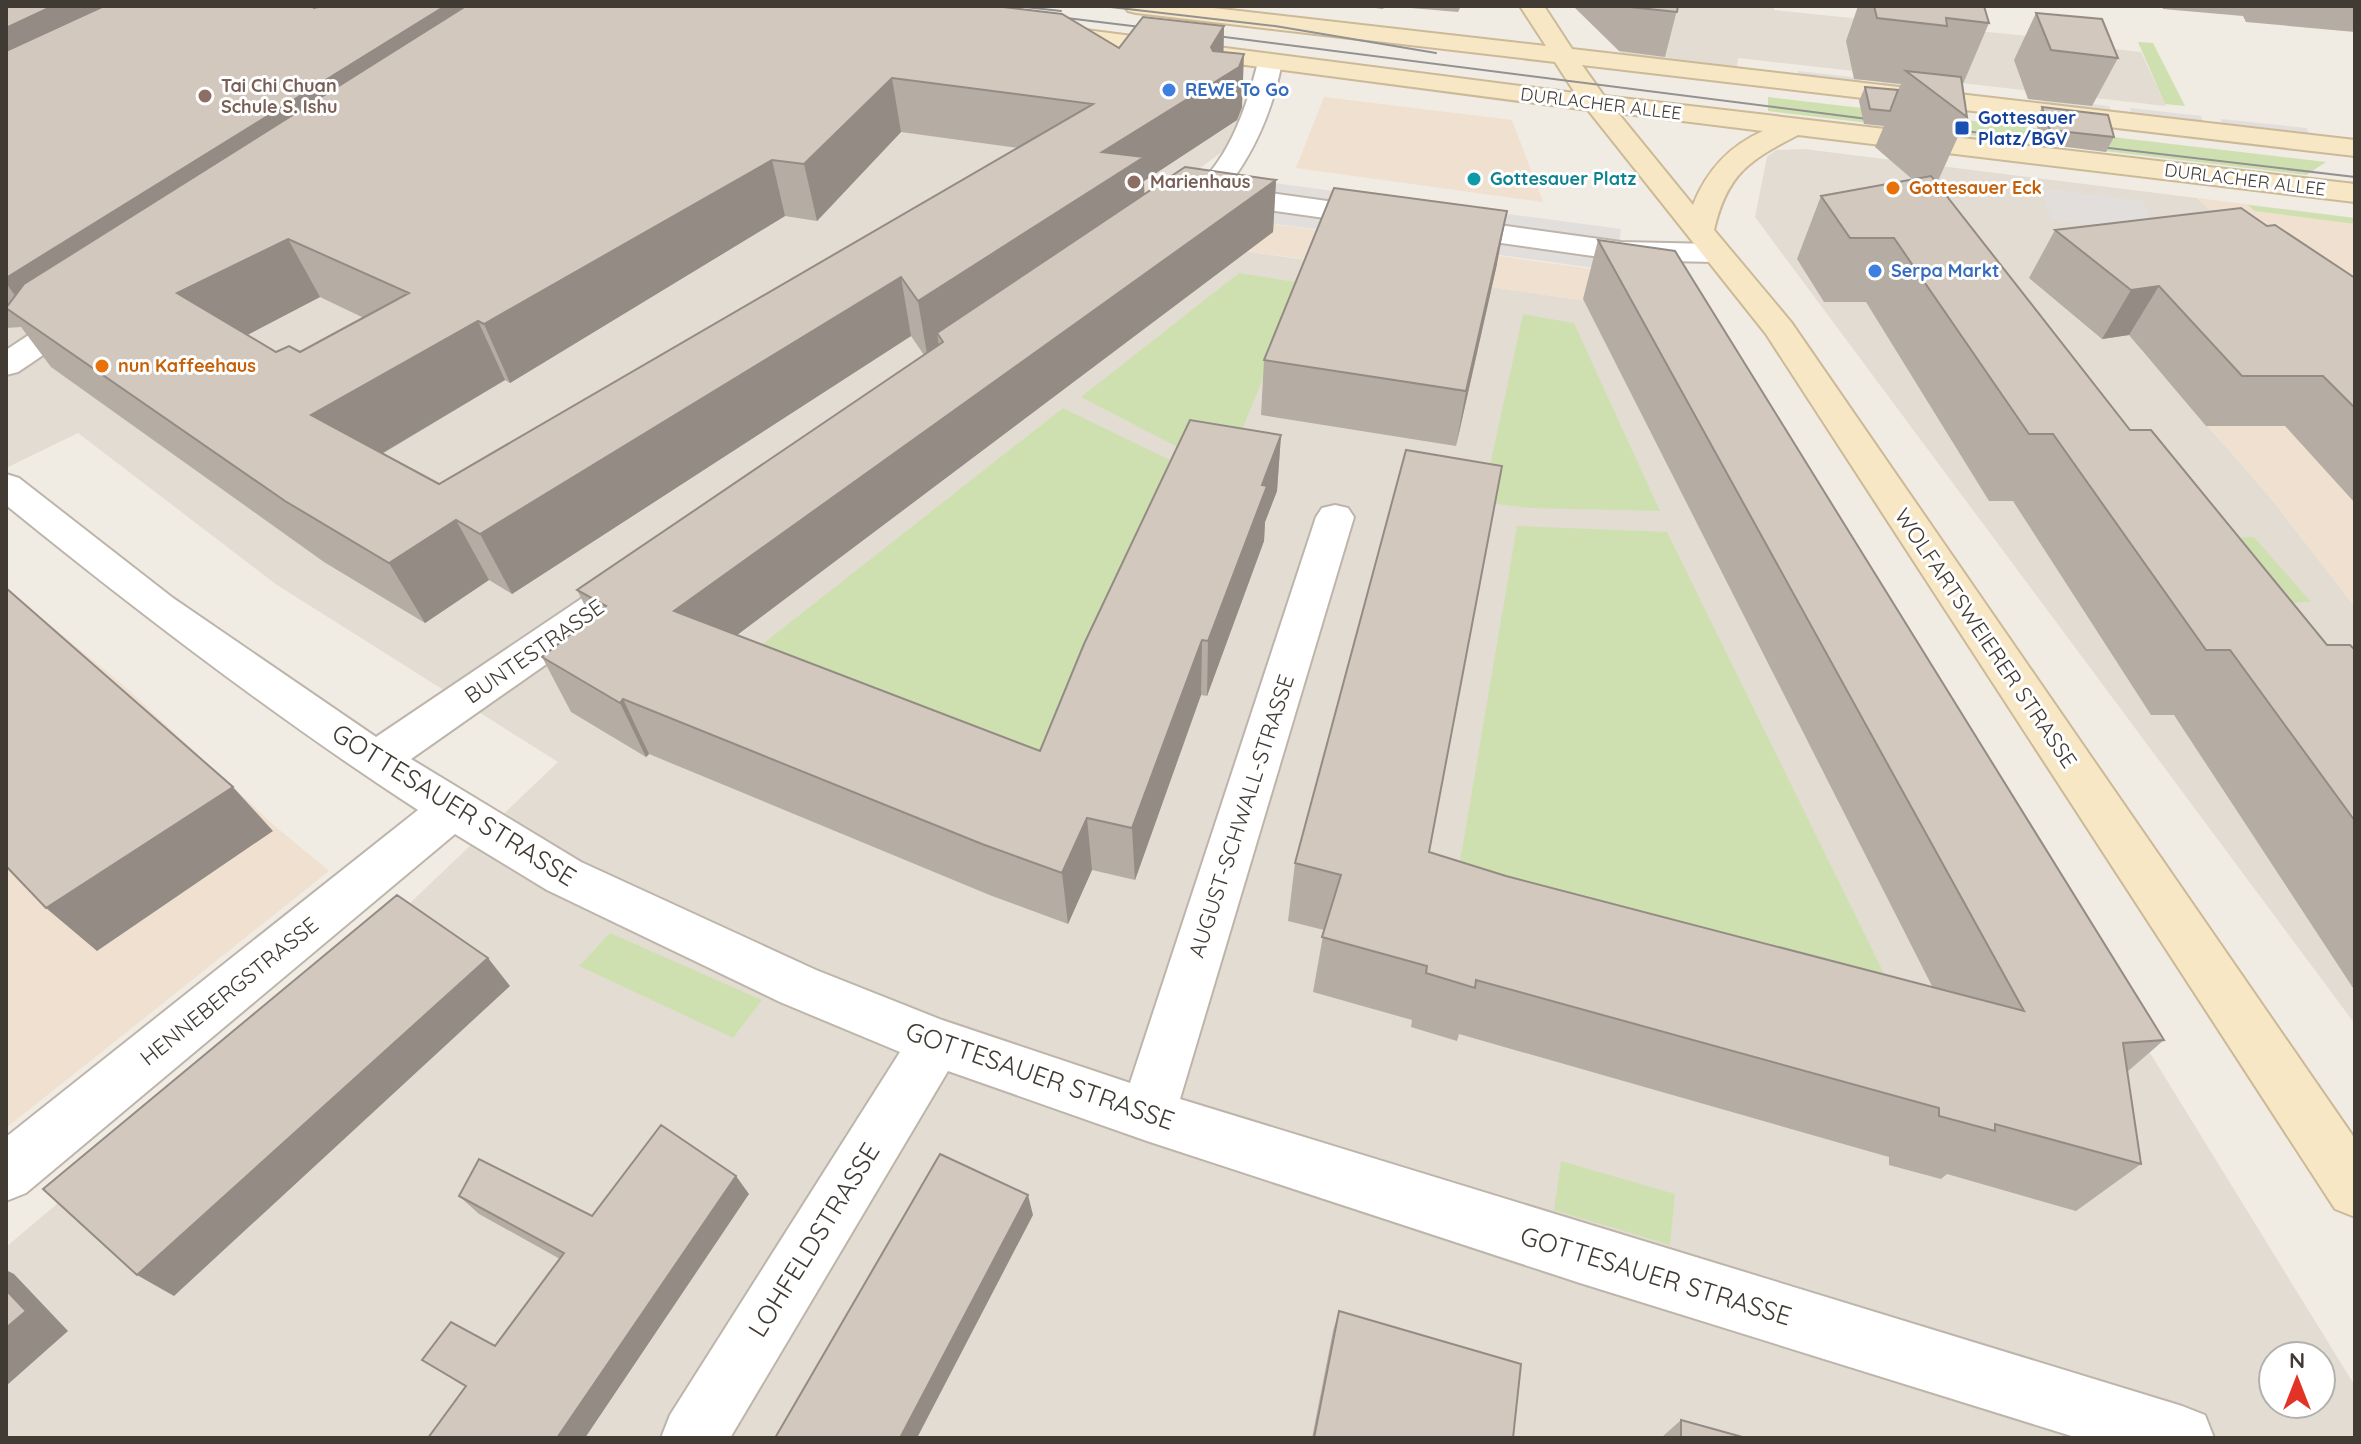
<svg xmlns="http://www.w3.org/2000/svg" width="2361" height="1444" viewBox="0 0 2361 1444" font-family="Quicksand,sans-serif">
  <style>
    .residential { fill: #e3dcd2; fill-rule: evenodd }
    .commercial { fill: #f0e0d0 }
    .green { fill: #cfe0b0 }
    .parking { fill: #e1dedb }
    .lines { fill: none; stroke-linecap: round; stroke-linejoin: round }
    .street-casing { stroke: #bdb4aa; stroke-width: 4 }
    .secondary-casing { stroke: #cbb997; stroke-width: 4 }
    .street { fill: #fff; fill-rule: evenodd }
    .secondary { fill: #f8e7c5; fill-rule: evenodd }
    .tram { stroke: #929292; stroke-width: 2 }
    .wall { fill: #b5aca3; fill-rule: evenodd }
    .shaded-wall { fill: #948c84 }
    .building { fill: #d3c8bd; stroke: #948c84; stroke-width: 2; fill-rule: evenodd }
    .shop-dot { fill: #3f7fe0; stroke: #fff; stroke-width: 3 }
    .education-dot { fill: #8d6e63; stroke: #fff; stroke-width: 3 }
    .transit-dot { fill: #1a4fb4; stroke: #fff; stroke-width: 3 }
    .culture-dot { fill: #0f9aa8; stroke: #fff; stroke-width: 3 }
    .food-dot { fill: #e8710a; stroke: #fff; stroke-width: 3 }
    .labels { text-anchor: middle; stroke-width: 6; stroke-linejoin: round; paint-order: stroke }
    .far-education-label { font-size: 18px; font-weight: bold; fill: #785e54; stroke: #fff; text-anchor: start }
    .far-shop-label { font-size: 18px; font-weight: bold; fill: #366cbe; stroke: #fff; text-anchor: start }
    .far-street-label { font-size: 18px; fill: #413b34; stroke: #fff }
    .far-transit-label { font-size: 18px; font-weight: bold; fill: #164399; stroke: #fff; text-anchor: start }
    .far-culture-label { font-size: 18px; font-weight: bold; fill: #0d838f; stroke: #fff; text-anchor: start }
    .far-food-label { font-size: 18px; font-weight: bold; fill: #c56008; stroke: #fff; text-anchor: start }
    .street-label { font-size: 22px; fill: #413b34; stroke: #fff }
    .near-street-label { font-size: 26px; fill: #413b34; stroke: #fff }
  </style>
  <rect width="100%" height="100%" fill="#f0ebe3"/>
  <path class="residential" d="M6,6L1063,87L1246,109L1223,151L1134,217L1148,237L1697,317L2355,1386V1438H6V1247L387,925L558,762L277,585L78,433L6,468ZM2273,1356H2321V1404H2273Z
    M1577,6H1774V10L2055,39L2057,43L2141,52L2166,106L1738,58L1737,67L1621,53Z
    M1804,149L2197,198L2321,320L2141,350L2269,496L2355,607V1024L1755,217L1767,157L1776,150Z"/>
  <path class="commercial" d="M1324,97L1512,120L1543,202L1296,168Z
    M2197,198L2355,218V607L2269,496L2141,349L2320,320Z
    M1224,217L1669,280L1697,317L1172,240Z
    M6,589L122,684L277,828L329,871L6,1128Z"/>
  <path class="green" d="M2138,42L2153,43L2185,106L2165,104Z
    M1768,97L2326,162L2306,175L1768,111Z
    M2248,205L2355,218V224L2255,211Z
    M1239,273L1302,283L1231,457L1187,452L1081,397Z
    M1523,314L1574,323L1660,511L1531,508L1482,502Z
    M1063,408L1174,462L1036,769L746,657Z
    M1517,526L1667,532L1897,1000L1456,885Z
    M2254,537L2311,602L2249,604L2194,538Z
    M610,933L762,1000L733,1038L579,966Z
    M1561,1161L1675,1194L1670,1245L1554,1210Z"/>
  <path class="parking" d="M1798,71L1861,78L1862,82L1881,84V80L1969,94L2043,102L2042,98L2109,106L2111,110L2131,112L2130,108L2201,116L2203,121L2222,123L2221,119L2306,128L2316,143L1799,84Z
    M1252,180L1621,229L1615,271L1234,218Z
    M2041,188L2143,201L2156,233L2051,220Z"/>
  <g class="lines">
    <g class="street-casing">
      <path id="street" d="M1270,55L1279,57L1282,62C1273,108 1256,150 1227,187L1621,242L1715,244L1726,247L1730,253L1726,259L1715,262L1621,260L1212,202C1197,211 1182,219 1165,215L1160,209C1169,197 1186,196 1197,186C1231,155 1247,105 1258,62L1261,57Z
        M84,303L95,306L100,313L95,320L18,372L6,375V350L73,306Z
        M6,474L19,478L173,598L376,737L624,570L638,566L652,570L658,580L652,590L411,759L581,862L816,970L942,1020L1130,1083L1316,517L1322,508L1335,505L1348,508L1354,517L1180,1099L2182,1406L2205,1415L2214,1438H2078L1580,1283L1147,1141L948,1071L730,1438H661L670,1415L900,1052L780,1002L547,890L455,834L26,1193L6,1201V1137L418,810C275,717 139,613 6,505Z"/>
    </g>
    <g class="secondary-casing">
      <path id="secondary" d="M1124,6H1196L1546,46L1520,6H1544L1572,49L2355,140V156L1582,65L1604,96L2355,184V202L1798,135C1749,160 1727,174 1714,230L1791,322L2355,1139V1217L2335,1209L1766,334L1588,110L1047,39L1039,37L1035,32L1039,27L1047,25L1575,93L1555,62L1136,13L1128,11ZM1618,113L1763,131C1729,146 1707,170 1693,205Z"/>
    </g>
    <use href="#street" class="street"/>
    <use href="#secondary" class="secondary"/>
    <path class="tram" d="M1016,6L1061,11
      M1102,6L1275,26L1436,53
      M1050,16L1157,29
      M1201,34L1883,121
      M1939,128L2355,177"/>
  </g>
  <path class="wall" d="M6,6L1119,48L1224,26L1223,52L1242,107L1237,120L1144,181V194L1276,180L1273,232L737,635L1040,751L1281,435L1277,491L1265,522L1264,541L1207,696L1201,695L1135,880L1092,870L1068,924L992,896L649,754L646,757L571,712L542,657L591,618L577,590L924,355L911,336L512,594L489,580L425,623L324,562L51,367L21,327L6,328ZM901,132L1018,148L439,484L382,454L505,380L510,383L785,216L817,221ZM320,297L364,318L300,352H276L247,335Z
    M1360,6H1385L1383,9Z
    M1387,6H1461L1458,12Z
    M1573,6H1678L1665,57L1619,51Z
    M1858,6H1984L1989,23L1963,84L1967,117L1937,183L2130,430L2327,645L2355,650V991L2174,715H2151L2013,501H1989L1866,302H1824L1797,259L1821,196L1912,179L1875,147L1884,126L1864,124L1859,101L1865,87L1898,90L1901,84L1854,79L1846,41Z
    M2162,6H2355V32L2246,22L2243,16L2163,9Z
    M2036,13L2118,58L2092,106L2028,99L2014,60Z
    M2042,107L2114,137L2106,152L2043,144L2035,121Z
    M2267,226L2355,278V503L2285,426H2206L2129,335L2102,339L2029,278L2055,230Z
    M1598,240L2164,1040L2127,1072L2141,1164L2076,1211L1947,1174L1941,1179L1889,1165V1157L1459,1034L1457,1041L1411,1027L1412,1020L1313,992L1324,930L1288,921L1295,863L1429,852L1506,876L1933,988L1583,299Z
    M1497,264L1456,446L1261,415L1264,360Z
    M749,1194L465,1387L422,1360L495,1346L560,1259L479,1214L459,1196L592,1216Z
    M1339,1311L1513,1438H1312L1333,1331Z
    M1681,1420L1746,1438H1661Z"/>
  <path class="shaded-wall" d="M53,6H160L6,82V28Z
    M445,6H494L37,326L6,283V278Z
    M1224,26L1223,77L1244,54L1242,107L1237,120L1144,181L1145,213L943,342L937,333L940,352L928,360L918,301L1102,152L1211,47Z
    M892,78L901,132L817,221L804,164Z
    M772,160L785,216L510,383L484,324Z
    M1276,180L1273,232L696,666L674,611Z
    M1507,211L1497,264L1456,446L1466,391Z
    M288,239L320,297L215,352L177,293Z
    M901,277L911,336L512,594L480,534Z
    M2159,286L2129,335L2102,339L2131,290Z
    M478,321L505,380L347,474L311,415Z
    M1281,435L1277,491L1265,522L1264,541L1207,696L1208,641L1262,485Z
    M456,520L489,580L425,623L389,563Z
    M1202,640L1201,695L1135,880L1132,828Z
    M623,699L649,754L646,757L620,703Z
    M233,787L273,831L97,951L46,908Z
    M1087,818L1092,870L1068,924L1062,873Z
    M488,958L510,986L174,1296L137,1275Z
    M736,1176L749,1194L585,1438H557Z
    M1028,1195L1033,1215L917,1438H900Z
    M6,1270L14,1274L68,1331L6,1386Z"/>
  <path class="building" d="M6,6H53L6,28Z
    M104,6H316L313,8L323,6H445L6,278V51Z
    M466,6H994L1062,14L1119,48L1143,17L1224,26L1211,47L1213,51L1244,54L1239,67L1102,152L1144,157L918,301L901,277L480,534L456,520L389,563L285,501L6,308L24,284ZM892,78L1093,104L439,484L311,415L478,321L484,324L772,160L804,164ZM288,239L409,293L300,352L289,346L276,352L177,293Z
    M1628,6H1678L1677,12L1630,7Z
    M1874,6H1984L1989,23L1946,18L1947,26L1877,18Z
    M2036,13L2102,19L2118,58L2051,50Z
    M1906,71L1961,77L1967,117Z
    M1865,87L1898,90L1890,111L1870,109Z
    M2042,107L2108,115L2114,137L2050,130Z
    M1185,167L1276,180L674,611L1040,751L1084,644L1190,420L1281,435L1262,485L1267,486L1208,641L1202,640L1132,828L1087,818L1062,873L982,844L623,699L620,703L542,657L606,606L577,590L943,342L937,333Z
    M1931,176L2130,430H2151L2327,645H2350L2355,650V821L2230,650H2206L2053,434H2029L1894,238H1850L1821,196Z
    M1334,188L1507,211L1466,391L1264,360Z
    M2241,208L2267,226L2275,225L2355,278V408L2323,376H2242L2159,286L2131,290L2055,230Z
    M1598,240L1675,251L2164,1040L2123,1043L2141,1164L1995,1124V1131L1939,1116V1108L1476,980L1475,988L1426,973L1427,966L1322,937L1341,875L1295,863L1406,450L1502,466L1429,852L1506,876L2024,1011Z
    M6,588L233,787L46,908L6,866Z
    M397,895L488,958L137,1275L43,1189Z
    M661,1125L736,1176L557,1438H428L466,1386L422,1360L451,1322L495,1346L564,1253L459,1196L479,1159L592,1216Z
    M940,1154L1028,1195L900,1438H775Z
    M6,1290L26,1311L6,1328Z
    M1339,1311L1521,1364L1513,1438H1314Z
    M1681,1420L1746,1438H1681Z"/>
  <g class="shop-dot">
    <circle cx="1169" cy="90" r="8"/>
    <circle cx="1875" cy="271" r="8"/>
  </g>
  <g class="education-dot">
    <circle cx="205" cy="96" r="8"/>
    <circle cx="1134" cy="182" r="8"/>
  </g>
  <rect class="transit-dot" x="1954" y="120" width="16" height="16" rx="4"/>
  <circle class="culture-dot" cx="1474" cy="179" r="8"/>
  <g class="food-dot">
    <circle cx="1893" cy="188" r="8"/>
    <circle cx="102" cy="366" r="8"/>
  </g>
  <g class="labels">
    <g class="far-education-label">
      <text x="221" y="92">Tai Chi Chuan<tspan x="221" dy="21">Schule S. Ishu</tspan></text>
      <text x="1150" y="188">Marienhaus</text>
    </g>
    <g class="far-shop-label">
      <text x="1185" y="96">REWE To Go</text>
      <text x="1891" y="277">Serpa Markt</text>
    </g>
    <g class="far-street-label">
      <text transform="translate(1601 104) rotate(7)" y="6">DURLACHER ALLEE</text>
      <text transform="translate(2245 180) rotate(7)" y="6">DURLACHER ALLEE</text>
    </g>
    <g class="far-transit-label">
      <text x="1978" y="124">Gottesauer<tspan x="1978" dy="21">Platz/BGV</tspan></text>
    </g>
    <g class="far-culture-label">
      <text x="1490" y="185">Gottesauer Platz</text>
    </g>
    <g class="far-food-label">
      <text x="1909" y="194">Gottesauer Eck</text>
      <text x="118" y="372">nun Kaffeehaus</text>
    </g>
    <g class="street-label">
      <text transform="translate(1986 638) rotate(56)" y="8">WOLFARTSWEIERER STRASSE</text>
      <text transform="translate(534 651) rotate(-35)" y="8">BUNTESTRASSE</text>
      <text transform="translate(1241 816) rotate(-72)" y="8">AUGUST-SCHWALL-STRASSE</text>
      <text transform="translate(229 991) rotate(-39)" y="8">HENNEBERGSTRASSE</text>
    </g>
    <g class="near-street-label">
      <text transform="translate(454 805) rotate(32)" y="9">GOTTESAUER STRASSE</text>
      <text transform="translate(1040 1076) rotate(19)" y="9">GOTTESAUER STRASSE</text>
      <text transform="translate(814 1240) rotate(-58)" y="9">LOHFELDSTRASSE</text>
      <text transform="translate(1656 1276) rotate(17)" y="9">GOTTESAUER STRASSE</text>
    </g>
  </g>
  <rect width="2361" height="1444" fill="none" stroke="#413b34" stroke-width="16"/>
  <g transform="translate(2297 1380)"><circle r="38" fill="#ffffff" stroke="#b3b1ae" stroke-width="2"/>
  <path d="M0-6L14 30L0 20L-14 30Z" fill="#e33327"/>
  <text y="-12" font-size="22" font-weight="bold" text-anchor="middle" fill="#413b34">N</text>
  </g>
</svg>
